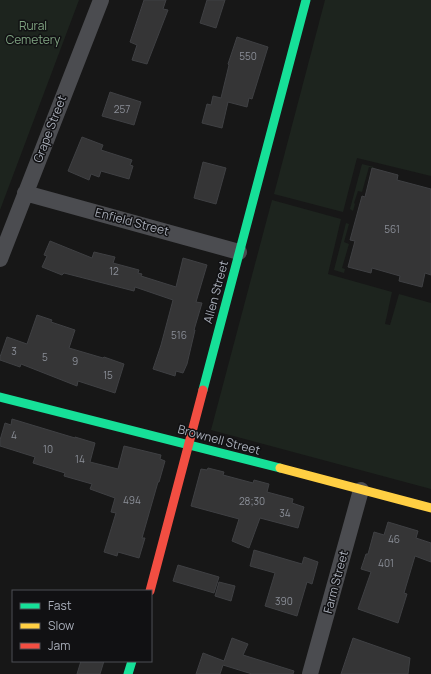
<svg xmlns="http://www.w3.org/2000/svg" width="431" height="674" viewBox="0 0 431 674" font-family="Manrope,sans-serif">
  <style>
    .green { fill: #1d241e }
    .building { fill: #353536; stroke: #3f4043 }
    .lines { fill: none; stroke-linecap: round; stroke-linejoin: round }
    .street { stroke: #4b4c50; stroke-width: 16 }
    .fast { stroke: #16e098; stroke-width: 9 }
    .slow { stroke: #ffcf43; stroke-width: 9 }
    .jam { stroke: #f24e42; stroke-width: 9 }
    .labels { text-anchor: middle; stroke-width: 3; stroke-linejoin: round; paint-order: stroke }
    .number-label { font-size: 10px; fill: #8b8f98 }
    .park-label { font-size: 12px; fill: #7fa381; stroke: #111113 }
    .street-label { font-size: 12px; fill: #a8adb8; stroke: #111113 }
  </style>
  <rect width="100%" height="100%" fill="#171717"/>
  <path class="green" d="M0,0H79L0,210Z
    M325,0H431V176L357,158L343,212L274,194Z
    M362,164L374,167L373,168L369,167L362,192L358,191L354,203L355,204L353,211L350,209Z
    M272,200L341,219L328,274L392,292L385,324L390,325L399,294L431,303V489L211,430Z
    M346,223L349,224L344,242L349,244L342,268L345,269L344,273L334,270Z"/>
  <path class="building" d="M144,0H166L163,9L168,10L147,64L132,60L137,45L130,42Z
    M207,0H225L216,28L200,23Z
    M237,37L268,47L252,99L249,98L247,107L228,102L222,128L202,123L207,104L211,105L213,96L221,98L229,65L228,64Z
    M110,92L141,102L134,125L102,116Z
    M82,137L103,145L101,150L132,160L130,165L133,166L129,179L101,171L99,177L91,174L89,180L68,171Z
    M203,162L226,168L216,204L194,198Z
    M372,168L398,175L397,180L431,189V275L425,273L422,287L399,281L400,276L372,268L371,273L348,267L355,241L350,240L362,196L365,197Z
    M50,241L92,258L94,252L115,257L113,263L139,270L138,273L142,274L141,276L176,287L183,258L207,265L196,302L202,303L194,330H195L187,364L183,373L176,371L175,376L153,369L161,345L173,300L135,287L134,291L64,273L62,275L42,267L47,256L44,255Z
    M37,315L52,320L51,322L75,330L69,348L103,358L104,357L124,364L115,393L78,381L77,386L21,364L20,367L0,360V357L7,337L27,344Z
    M12,419L75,438V437L95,443L90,462L118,469L124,446L161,455L160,459L165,461L159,482H158L142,538H145L139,558L118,552L117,556L104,552L116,513L111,512L115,498L90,489L92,484L64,476L65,473L33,463L35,457L0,446V440L5,423L11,425Z
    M208,468L224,472L223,475L253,483L254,480L269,484L267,492L293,499L292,503L304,507L298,528L260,518L249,548L232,541L239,519L191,506L201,469L207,470Z
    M388,522L418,531L416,538L431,543V562L415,556L404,593L407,594L398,623L358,609L371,572L361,569L366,554H368L374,532L384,535Z
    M254,550L302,564L304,557L318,562L312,584L307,582L297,616L265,606L275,573L250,566Z
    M178,565L219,577L214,593L173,581Z
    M219,582L235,586L231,601L215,596Z
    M232,638L248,644L243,655L294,671L293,674H252L223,665L220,674H196L203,653L224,661Z
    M353,638L410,658L408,674H341Z
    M81,661H104L100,674H77Z"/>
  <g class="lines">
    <path class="street" d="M25,193L239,252
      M0,259L101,0
      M310,674L361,490"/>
    <path class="fast" d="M203,390L306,0
      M0,397L280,468
      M128,674L132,661"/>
    <path class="slow" d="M280,468L431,508"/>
    <path class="jam" d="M150,591L203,390"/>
  </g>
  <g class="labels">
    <g class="number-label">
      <text x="248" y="60">550</text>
      <text x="122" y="113">257</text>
      <text x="392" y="233">561</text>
      <text x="114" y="275">12</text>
      <text x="179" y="339">516</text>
      <text x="14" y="355">3</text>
      <text x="45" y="361">5</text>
      <text x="75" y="365">9</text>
      <text x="108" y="379">15</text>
      <text x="14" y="439">4</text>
      <text x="48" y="453">10</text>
      <text x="80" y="463">14</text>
      <text x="132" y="504">494</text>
      <text x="252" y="505">28;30</text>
      <text x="285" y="517">34</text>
      <text x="394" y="543">46</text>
      <text x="386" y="567">401</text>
      <text x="284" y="605">390</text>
    </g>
    <g class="park-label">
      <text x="33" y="30">Rural<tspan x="33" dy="14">Cemetery</tspan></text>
    </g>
    <g class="street-label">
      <text transform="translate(50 129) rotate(-69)" y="4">Grape Street</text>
      <text transform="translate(132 222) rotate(15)" y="4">Enfield Street</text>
      <text transform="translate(216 292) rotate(-75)" y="4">Allen Street</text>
      <text transform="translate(219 440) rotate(15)" y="4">Brownell Street</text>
      <text transform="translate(336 582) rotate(-75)" y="4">Farm Street</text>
    </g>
  </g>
  <rect x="12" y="590" width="140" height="72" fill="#111113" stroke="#4d4f55"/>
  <rect x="20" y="603" width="20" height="6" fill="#16e098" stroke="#4d4f55"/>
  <text x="48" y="610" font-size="12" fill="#a8adb8">Fast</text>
  <rect x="20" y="623" width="20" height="6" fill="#ffcf43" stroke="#4d4f55"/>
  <text x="48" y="630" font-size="12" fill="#a8adb8">Slow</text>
  <rect x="20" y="643" width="20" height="6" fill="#f24e42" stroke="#4d4f55"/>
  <text x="48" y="650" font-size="12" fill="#a8adb8">Jam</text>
</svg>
